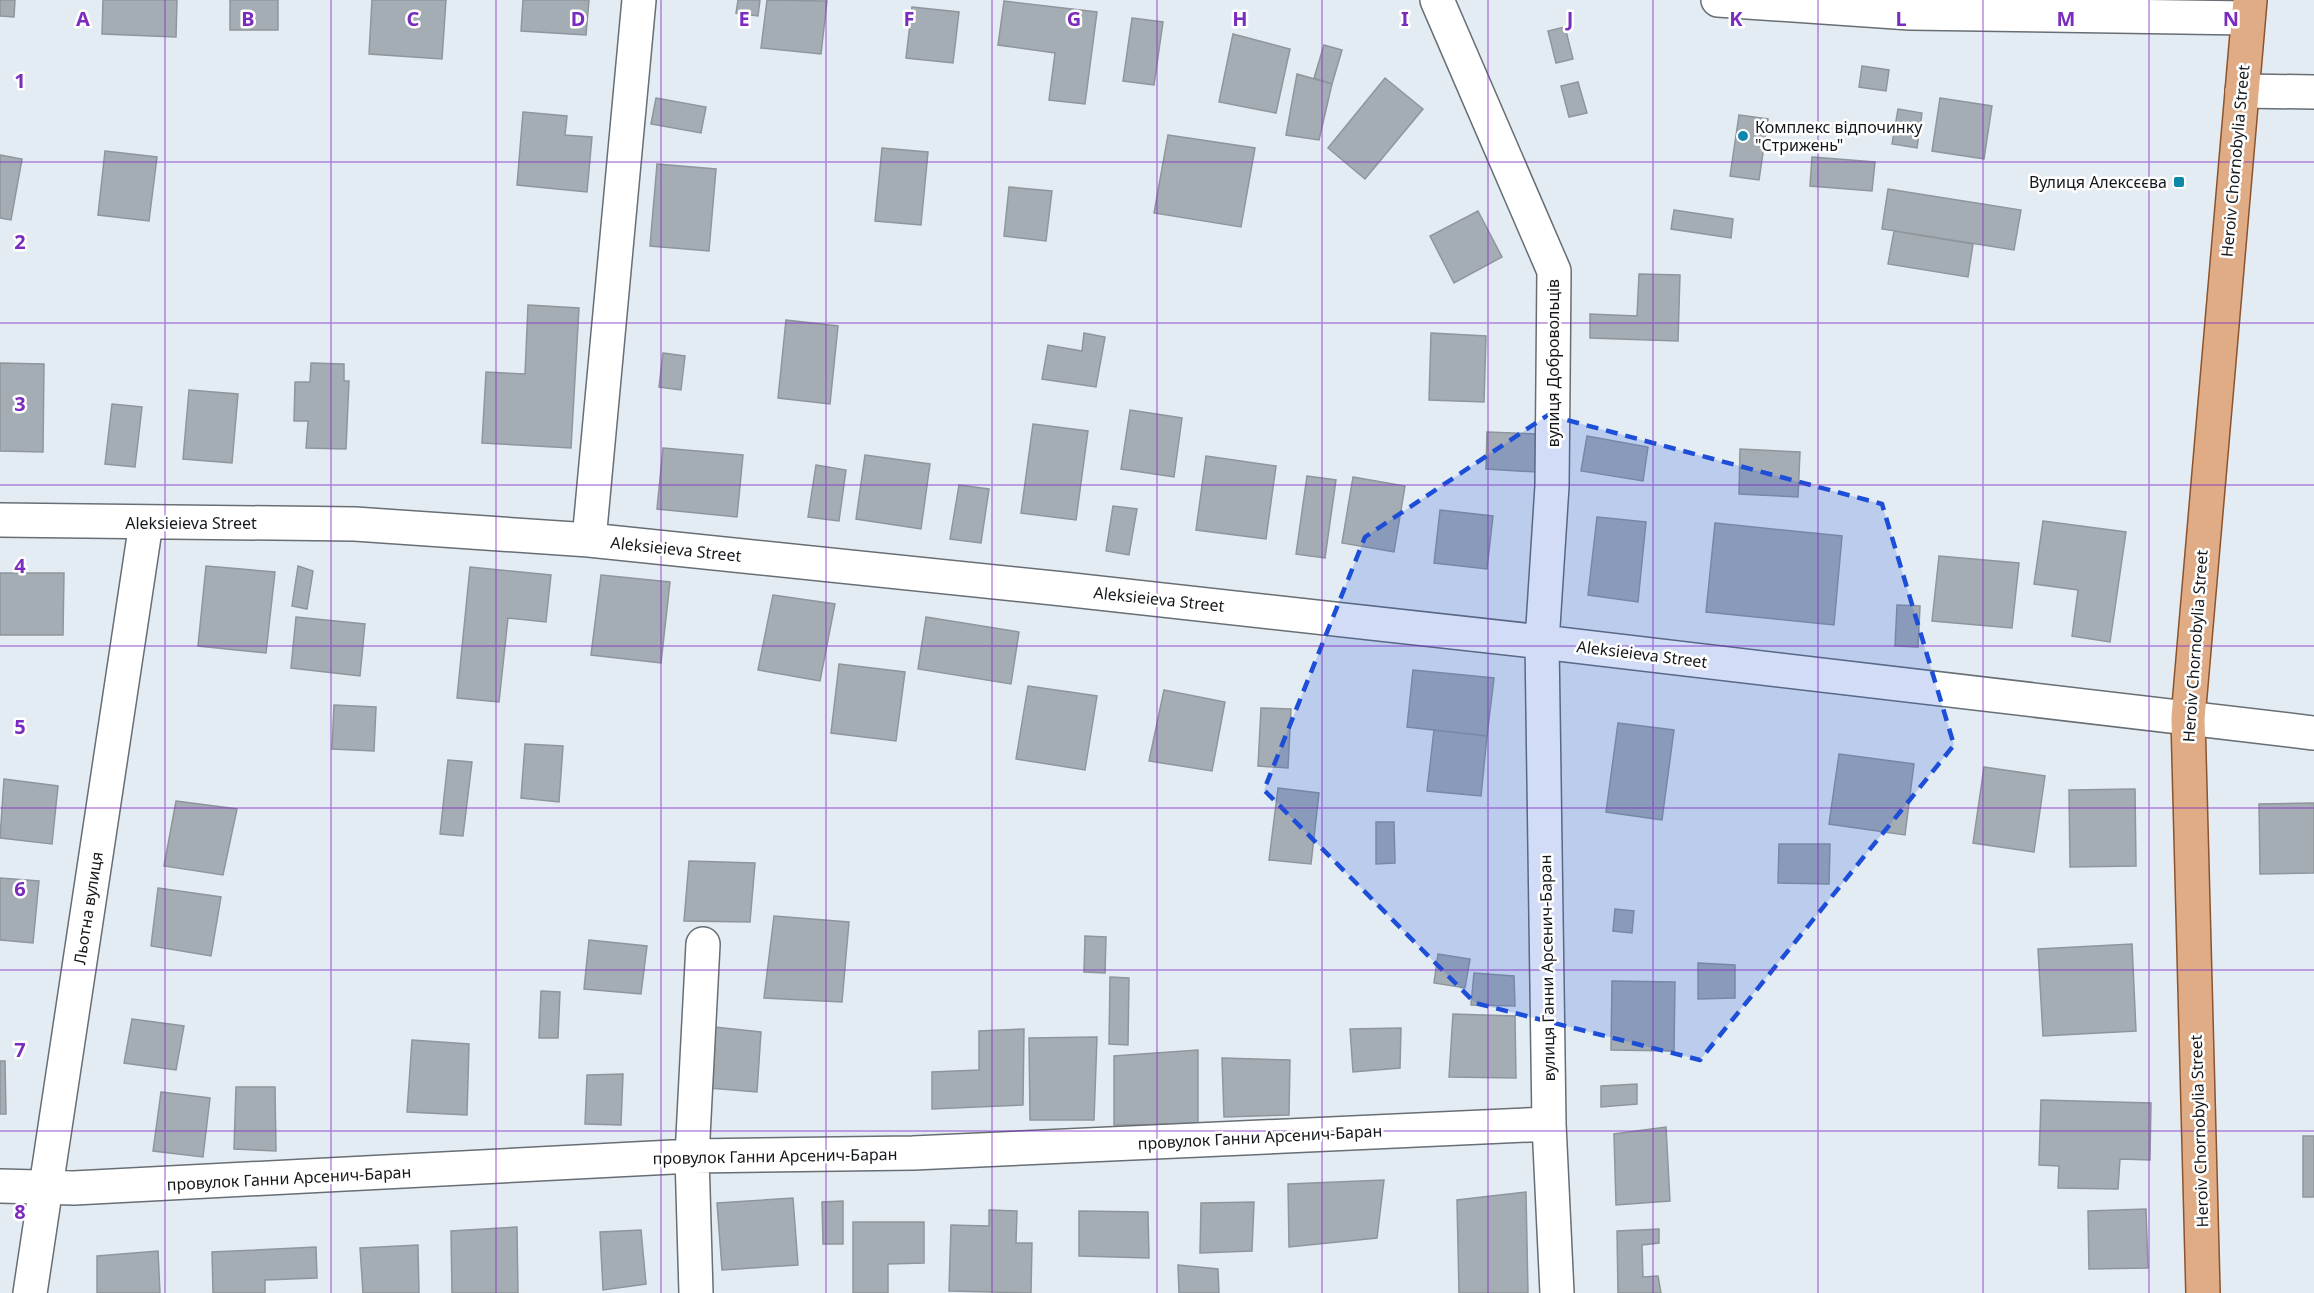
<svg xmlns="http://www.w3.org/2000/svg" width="2314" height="1293" viewBox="0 0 2314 1293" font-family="'Noto Sans',sans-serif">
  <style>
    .building { fill: #a5adb4; stroke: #8e969c; stroke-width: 1.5 }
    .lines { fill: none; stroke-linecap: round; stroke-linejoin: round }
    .minor-casing { stroke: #676e74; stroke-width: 36 }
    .major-casing { stroke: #8b542c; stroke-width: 36 }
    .minor { stroke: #fff; stroke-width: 33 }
    .major { stroke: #dfac86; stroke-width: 33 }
    .marked { fill: #1d4ed8; fill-opacity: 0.2; stroke: #1d4ed8; stroke-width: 4.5; stroke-dasharray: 12 8; stroke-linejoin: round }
    .grid { fill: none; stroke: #7b2cbf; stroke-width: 1.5; stroke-opacity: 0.55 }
    .poi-dot { fill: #0d88ab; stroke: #fff; stroke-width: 2 }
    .labels { text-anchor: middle; stroke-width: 5; stroke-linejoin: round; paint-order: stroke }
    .poi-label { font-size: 16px; fill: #15181b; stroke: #fff; text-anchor: start }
    .street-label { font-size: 16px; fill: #15181b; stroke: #fff }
    .grid-label { font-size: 20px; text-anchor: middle; font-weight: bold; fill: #7b2cbf; stroke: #fff; stroke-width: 5; stroke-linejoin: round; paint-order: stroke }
  </style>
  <rect width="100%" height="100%" fill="#e4ecf3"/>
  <path class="building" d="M0,0H15L14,17L0,16Z
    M103,0H177L176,37L102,34Z
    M230,0H278V30H230Z
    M372,0H446L442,59L369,54Z
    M523,0H589L586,35L521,31Z
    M738,0H760L758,16L736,13Z
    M767,0L827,1L821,54L761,48Z
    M1004,1L1097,12L1085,104L1049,100L1055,53L998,45Z
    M912,7L959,12L953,63L906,58Z
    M1132,18L1163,22L1154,85L1123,81Z
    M1565,27L1573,59L1556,63L1548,31Z
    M1233,34L1290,49L1276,113L1219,102Z
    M1324,45L1342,50L1332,84L1314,78Z
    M1862,66L1889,70L1886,91L1859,87Z
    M1297,74L1332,84L1319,140L1286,135Z
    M1385,78L1423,109L1365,179L1328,148Z
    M1578,82L1587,113L1569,117L1561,86Z
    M656,98L706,107L701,133L651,124Z
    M1940,98L1992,106L1984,159L1932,151Z
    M1898,109L1922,113L1917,148L1892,144Z
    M523,112L567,116L565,135L592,137L587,192L517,185Z
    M1739,115L1768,119L1759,180L1730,176Z
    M1168,135L1255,148L1241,227L1154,213Z
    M882,148L928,152L921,225L875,221Z
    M105,151L157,157L149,221L98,215Z
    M0,155L22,159L11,220L0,218Z
    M1812,157L1875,162L1872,191L1810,186Z
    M657,164L716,169L709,251L650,246Z
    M1009,187L1052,191L1046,241L1004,236Z
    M1888,189L2021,210L2014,250L1882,229Z
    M1674,210L1733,219L1731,238L1671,229Z
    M1478,211L1502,257L1454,283L1430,236Z
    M1894,231L1973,244L1968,277L1888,264Z
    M1639,274L1680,275L1678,341L1590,338V314L1637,316Z
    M528,305L579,308L571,448L482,443L486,372L525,374Z
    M786,320L838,326L830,404L778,398Z
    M1084,333L1105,337L1096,387L1042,379L1048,345L1082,351Z
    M1431,333L1486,336L1484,402L1429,400Z
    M663,353L685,356L681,390L659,387Z
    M0,363L44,364L43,452L0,451Z
    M311,363L344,364V381H349L346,449L306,448L308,421H294L295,382H310Z
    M189,390L238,394L232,463L183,459Z
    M112,404L142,407L135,467L105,464Z
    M1130,410L1182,418L1174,477L1121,469Z
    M1033,424L1088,431L1076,520L1021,513Z
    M1487,432L1538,434L1536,472L1486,469Z
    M1587,436L1648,447L1643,481L1581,471Z
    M663,448L743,455L737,517L657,509Z
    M1740,449L1800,452L1798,497L1739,494Z
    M865,455L930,464L921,529L856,519Z
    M1206,456L1276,466L1266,539L1196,530Z
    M816,465L846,470L839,521L808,517Z
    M1307,476L1336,480L1325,558L1296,554Z
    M1353,477L1405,486L1394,552L1342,543Z
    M959,485L989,489L981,543L950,539Z
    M1113,506L1137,509L1129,555L1106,551Z
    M1440,510L1493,516L1487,569L1434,563Z
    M1597,517L1646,522L1638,602L1588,595Z
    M2043,521L2126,532L2110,642L2072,636L2078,590L2034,584Z
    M1715,523L1842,536L1834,625L1706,612Z
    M1939,556L2019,563L2012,628L1932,621Z
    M206,566L275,572L266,653L198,646Z
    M298,566L313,571L307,609L292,606Z
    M470,567L551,575L546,622L508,618L499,702L457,698Z
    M0,573H64L63,635H0Z
    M601,575L670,582L661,663L591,655Z
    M773,595L835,604L820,681L758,670Z
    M1897,605L1920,606L1918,647L1895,646Z
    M296,617L365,624L360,676L291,668Z
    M926,617L1019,632L1011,684L918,669Z
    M839,664L905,672L896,741L831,733Z
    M1413,670L1494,678L1487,736L1407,727Z
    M1028,686L1097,696L1085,770L1016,759Z
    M1164,690L1225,702L1212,771L1149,761Z
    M334,705L376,707L374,751L332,749Z
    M1261,708L1291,709L1288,768L1258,766Z
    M1618,723L1674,730L1662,820L1606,812Z
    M1434,730L1487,736L1481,796L1427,791Z
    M525,744L563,746L559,802L521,798Z
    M1839,754L1914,764L1905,835L1829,824Z
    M448,760L472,762L463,836L440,834Z
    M1984,767L2045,776L2034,852L1973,843Z
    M4,779L58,786L52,844L0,838Z
    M1278,788L1319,793L1311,864L1269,860Z
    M2135,789L2136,866L2070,867L2069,790Z
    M176,801L237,809L223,875L164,866Z
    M2314,803V873L2260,874L2259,804Z
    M1376,822H1394L1395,863L1376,864Z
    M1779,844H1830L1829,884L1778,883Z
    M689,861L755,863L750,922L684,921Z
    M0,878L39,881L33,943L0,940Z
    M158,888L221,897L211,956L151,946Z
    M1615,909L1634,911L1632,933L1613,931Z
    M774,916L849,922L842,1002L764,998Z
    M1085,936L1106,937L1105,973L1084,972Z
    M589,940L647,946L641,994L584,989Z
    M2132,944L2136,1031L2043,1036L2038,949Z
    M1438,954L1470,959L1465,988L1434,983Z
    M1698,963L1735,965V998L1698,999Z
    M1474,973L1514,976L1515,1006L1471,1005Z
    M1110,977L1129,978L1128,1045L1109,1044Z
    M1612,981L1675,982L1674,1051L1611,1050Z
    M541,991L560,992L558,1038H539Z
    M1453,1014L1515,1016L1516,1078L1449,1077Z
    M132,1019L184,1026L176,1070L124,1063Z
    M714,1027L761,1032L757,1092L709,1088Z
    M1401,1028L1400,1068L1353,1072L1350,1029Z
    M1024,1029L1023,1105L932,1109V1072L979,1070V1031Z
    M1097,1037L1094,1120H1030L1029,1038Z
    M412,1040L469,1044L467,1115L407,1112Z
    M1198,1050V1124L1114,1125V1056Z
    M1222,1058L1290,1060L1289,1115L1224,1117Z
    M0,1061H5L6,1114H0Z
    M623,1074L621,1125L585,1124L587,1075Z
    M1637,1084V1104L1601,1107V1086Z
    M236,1087H275L276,1151L234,1149Z
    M161,1092L210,1098L203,1157L153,1151Z
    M2041,1100L2151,1103L2150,1160L2120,1159L2118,1189L2058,1188L2059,1166L2039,1165Z
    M1666,1127L1670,1201L1616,1205L1614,1134Z
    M2303,1136H2314V1197H2303Z
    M1384,1180L1377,1238L1289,1247L1288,1184Z
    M1526,1192L1528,1293H1459L1457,1200Z
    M793,1198L798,1265L722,1270L717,1203Z
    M843,1201V1244H823L822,1202Z
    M1254,1202L1252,1251L1200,1253L1201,1203Z
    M2146,1209L2148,1268L2089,1269L2088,1211Z
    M989,1210L1017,1211L1016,1243H1032L1031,1293L949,1291L951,1225L989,1226Z
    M1079,1211L1148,1212L1149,1258L1079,1256Z
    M853,1222H924V1263L888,1264V1293H853Z
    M517,1227L518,1293H452L451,1231Z
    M1659,1229V1243L1642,1245L1643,1277L1658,1276L1661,1293H1618L1617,1231Z
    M641,1230L646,1284L603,1290L600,1232Z
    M418,1245L419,1293H363L360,1248Z
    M316,1247L317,1278L265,1280V1293H213L212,1252Z
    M158,1251L160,1293H97V1256Z
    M1178,1265L1218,1269L1219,1293H1179Z"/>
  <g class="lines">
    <g class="minor-casing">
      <path id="minor" d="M1437,0L1554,271L1552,486L1542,642L1549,1124L1557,1293
        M1718,0L1910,13L2248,18
        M2242,91L2314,92
        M0,520L355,524L589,540L1063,589L1542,642L2314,733
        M589,540L639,0
        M0,1186L74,1188L692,1156L913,1153L1549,1124
        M30,1293L146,523
        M696,1293L692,1156L703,944"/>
    </g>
    <g class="major-casing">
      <path id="major" d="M2203,1293L2188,718L2250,0"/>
    </g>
    <use href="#minor" class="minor"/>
    <use href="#major" class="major"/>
  </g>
  <path class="marked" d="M1548,415L1882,504L1954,745L1700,1060L1475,1003L1264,790L1365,537Z"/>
  <path class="grid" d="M165,0V1293M331,0V1293M496,0V1293M661,0V1293M826,0V1293M992,0V1293M1157,0V1293M1322,0V1293M1488,0V1293M1653,0V1293M1818,0V1293M1983,0V1293M2149,0V1293M0,162H2314M0,323H2314M0,485H2314M0,646H2314M0,808H2314M0,970H2314M0,1131H2314"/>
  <g class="poi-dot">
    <circle cx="1743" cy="136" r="6"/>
    <rect x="2173" y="176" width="12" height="12" rx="3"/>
  </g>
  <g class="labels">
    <g class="poi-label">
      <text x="1755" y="133">Комплекс відпочинку<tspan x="1755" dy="18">"Стрижень"</tspan></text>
      <text x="2167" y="188" text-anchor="end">Вулиця Алексєєва</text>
    </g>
    <g class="street-label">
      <text transform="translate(2235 161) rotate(-85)" y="6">Heroiv Chornobylia Street</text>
      <text transform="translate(1553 363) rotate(-90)" y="6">вулиця Добровольців</text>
      <text x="191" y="529">Aleksieieva Street</text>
      <text transform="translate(676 549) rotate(6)" y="6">Aleksieieva Street</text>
      <text transform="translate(1159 599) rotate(6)" y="6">Aleksieieva Street</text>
      <text transform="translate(2195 646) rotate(-86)" y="6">Heroiv Chornobylia Street</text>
      <text transform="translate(1642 654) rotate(7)" y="6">Aleksieieva Street</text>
      <text transform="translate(88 908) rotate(-81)" y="6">Льотна вулиця</text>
      <text transform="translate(1547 968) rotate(-91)" y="6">вулиця Ганни Арсенич-Баран</text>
      <text transform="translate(2199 1131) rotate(-92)" y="6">Heroiv Chornobylia Street</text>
      <text transform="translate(1260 1137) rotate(-3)" y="6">провулок Ганни Арсенич-Баран</text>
      <text transform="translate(775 1156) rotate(-1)" y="6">провулок Ганни Арсенич-Баран</text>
      <text transform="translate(289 1178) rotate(-3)" y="6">провулок Ганни Арсенич-Баран</text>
    </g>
  </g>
  <g class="grid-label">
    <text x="83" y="26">A</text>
    <text x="248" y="26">B</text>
    <text x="413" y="26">C</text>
    <text x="578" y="26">D</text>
    <text x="744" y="26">E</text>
    <text x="909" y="26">F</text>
    <text x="1074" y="26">G</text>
    <text x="1240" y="26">H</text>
    <text x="1405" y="26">I</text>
    <text x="1570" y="26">J</text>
    <text x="1736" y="26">K</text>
    <text x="1901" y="26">L</text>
    <text x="2066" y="26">M</text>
    <text x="2231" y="26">N</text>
    <text x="20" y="88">1</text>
    <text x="20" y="249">2</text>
    <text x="20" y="411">3</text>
    <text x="20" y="573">4</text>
    <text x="20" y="734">5</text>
    <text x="20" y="896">6</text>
    <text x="20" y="1057">7</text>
    <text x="20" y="1219">8</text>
  </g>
</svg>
